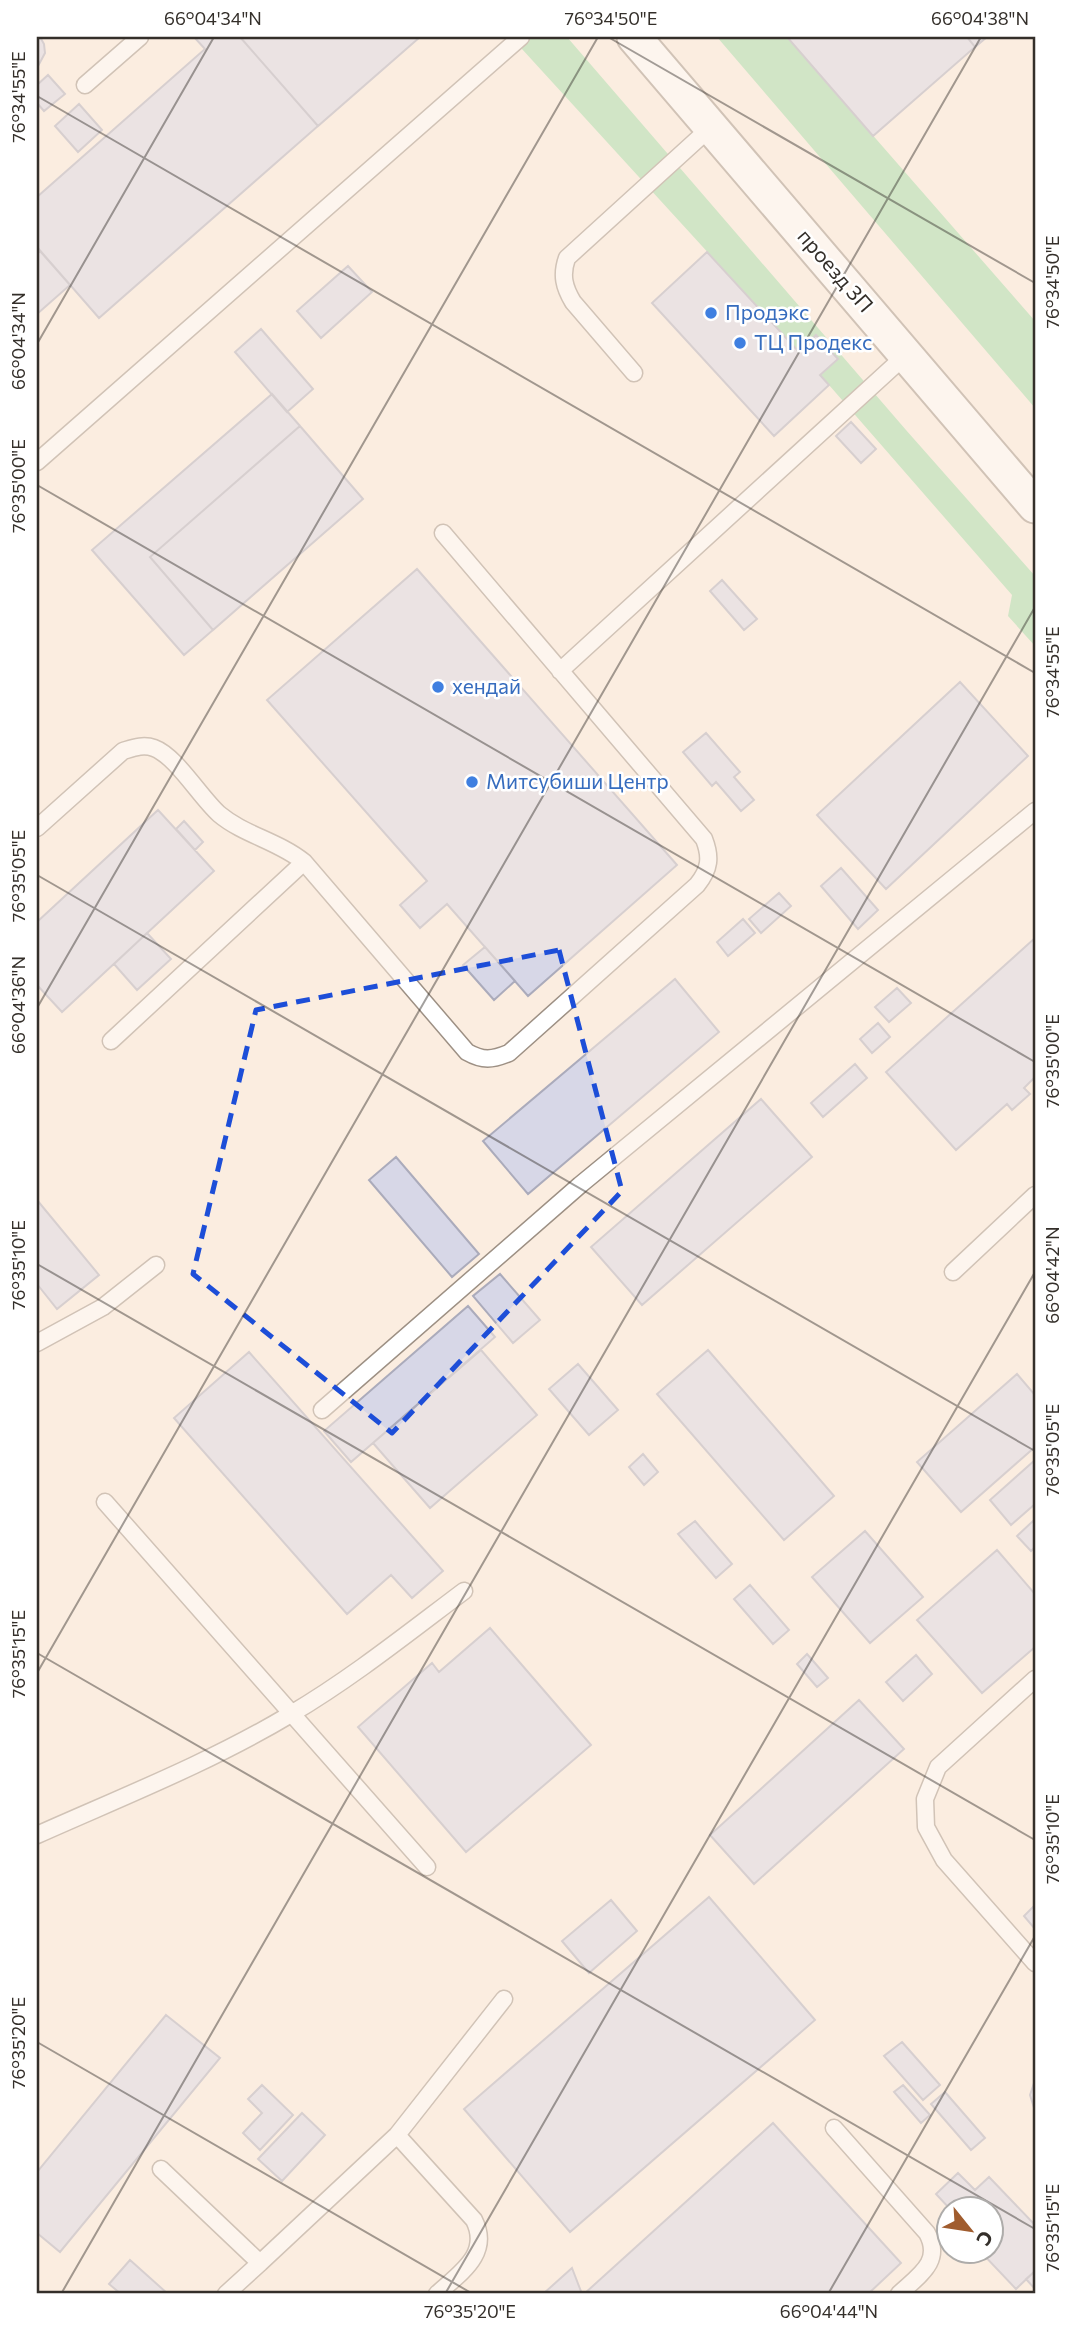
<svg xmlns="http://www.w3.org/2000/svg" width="1072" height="2331" viewBox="0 0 1072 2331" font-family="Commissioner,sans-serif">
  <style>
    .green { fill: #9ddca7 }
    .building { fill: #d7d7e7; stroke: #ababbb; stroke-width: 2 }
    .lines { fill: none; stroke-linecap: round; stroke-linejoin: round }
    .lane-casing { stroke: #9d9084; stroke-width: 19 }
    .street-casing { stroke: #9d9084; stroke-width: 37 }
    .lane { stroke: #fff; stroke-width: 16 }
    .street { stroke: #fff; stroke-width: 33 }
    .marked { fill: none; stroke: #1d4ed8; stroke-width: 5; stroke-dasharray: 14 9; stroke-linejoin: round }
    .ticks { fill: none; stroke: #342f2a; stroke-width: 2; stroke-opacity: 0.45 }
    .shop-dot { fill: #3f7fe0; stroke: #fff; stroke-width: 2.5 }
    .labels { text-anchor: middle; stroke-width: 5; stroke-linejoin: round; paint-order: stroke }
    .street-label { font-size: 21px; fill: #342f2a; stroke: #fff }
    .shop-label { font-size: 21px; fill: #366cbe; stroke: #fff; text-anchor: start }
    .neatline { fill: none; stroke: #342f2a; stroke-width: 2.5 }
    .ticks-label { font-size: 18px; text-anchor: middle; fill: #342f2a }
  </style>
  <rect width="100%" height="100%" fill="#fbede0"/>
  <path class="green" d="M511,37H567L906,430L1035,576V646L1008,616L1012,595L829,385Z
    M717,37H787L1035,321V408Z"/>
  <path class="building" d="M37,37H40L44,44L45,53L37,68Z
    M194,37H240L318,126L99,318L37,247V197L205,49Z
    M240,37H420L318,126Z
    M787,37H967L975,47L873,136Z
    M967,37H987L975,47Z
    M48,75L65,94L44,111L37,103V85Z
    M79,104L102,130L78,152L55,126Z
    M40,251L70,285L37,314V254Z
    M707,252L799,352L816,335L838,359L820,375L829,385L774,436L652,303Z
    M348,266L372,292L321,338L297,311Z
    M261,329L313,389L287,412L235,352Z
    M272,394L300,426L150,557L213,630L184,655L92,550Z
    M851,422L876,449L861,463L836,436Z
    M300,426L363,499L213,630L150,557Z
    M417,569L677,865L528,996L447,904L420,928L400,905L427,881L267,700Z
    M722,580L757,619L744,630L710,591Z
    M960,682L1028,756L886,889L817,815Z
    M706,733L740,772L734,777L754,800L741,811L716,782L712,786L683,752Z
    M158,810L214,871L62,1012L37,985V922Z
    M184,821L203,842L195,850L176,829Z
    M841,868L878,910L858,929L821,886Z
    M779,893L791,906L761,933L749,919Z
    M743,919L755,933L728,956L717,942Z
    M147,933L171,959L137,990L114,964Z
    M1035,938V1077L1024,1088L1030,1094L1012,1110L1007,1104L956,1150L886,1072Z
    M485,947L515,981L494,1000L463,965Z
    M675,979L719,1032L528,1194L483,1141Z
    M897,988L911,1003L889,1022L875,1007Z
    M878,1023L890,1037L872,1053L860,1039Z
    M855,1064L867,1078L823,1117L811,1103Z
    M761,1099L812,1157L642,1305L591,1247Z
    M396,1157L479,1254L452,1277L369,1180Z
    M37,1200L99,1275L57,1309L37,1284Z
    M500,1274L540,1320L513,1343L473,1296Z
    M468,1306L495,1337L351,1462L324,1431Z
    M481,1350L537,1415L430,1508L373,1443Z
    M708,1350L834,1496L784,1540L657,1394Z
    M249,1352L443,1571L412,1598L391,1575L347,1614L174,1418Z
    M578,1364L618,1410L589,1435L549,1389Z
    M1017,1374L1035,1395V1447L961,1512L917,1462Z
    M643,1454L658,1472L644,1485L629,1467Z
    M1035,1460V1504L1011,1525L990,1500Z
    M695,1521L732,1564L716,1578L678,1534Z
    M1033,1521L1035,1524V1547L1031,1551L1017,1536Z
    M865,1531L923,1597L870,1643L812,1577Z
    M997,1550L1035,1594V1647L982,1693L917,1620Z
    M750,1585L789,1630L773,1644L734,1599Z
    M490,1628L591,1745L466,1852L358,1727L432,1663L439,1672Z
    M807,1654L828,1678L817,1687L797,1664Z
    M916,1655L932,1674L903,1701L886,1682Z
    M859,1700L904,1749L754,1884L710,1835Z
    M709,1897L815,2020L570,2232L464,2109Z
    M611,1900L637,1931L589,1973L562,1941Z
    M1035,1905V1929L1024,1916Z
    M166,2015L220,2058L60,2252L37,2233V2172Z
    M902,2042L940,2085L923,2100L884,2056Z
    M1035,2080V2111L1030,2095Z
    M262,2085L293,2115L260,2150L243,2133L262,2113L248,2099Z
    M903,2085L930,2115L921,2123L894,2092Z
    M945,2092L985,2138L971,2150L931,2104Z
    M302,2113L325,2135L282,2181L258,2159Z
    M773,2123L901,2263L868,2294H584Z
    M958,2173L975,2190L989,2177L1035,2225V2271L1016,2289L979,2250H992V2208L950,2209L936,2194Z
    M130,2260L168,2294H121L109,2284Z
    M572,2268L582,2294H543Z
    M1035,2271V2289L1026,2279Z"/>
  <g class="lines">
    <g class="lane-casing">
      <path id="lane" d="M85,85L140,37
        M634,373L573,302C564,287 561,275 567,258L711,127
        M37,462L521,37
        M560,671L907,354
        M37,828L123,751C133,748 143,744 154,748C176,756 200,797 219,814C244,835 278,841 304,862L467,1052C483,1061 492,1060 509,1053L697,885C710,869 711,857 704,839L443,533
        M111,1041L304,862
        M953,1272L1035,1195
        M37,1343L103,1307L156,1265
        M322,1410L580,1185L1035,811
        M105,1502L427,1867
        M1035,1679L938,1767L925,1799L926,1827L944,1860L1035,1963
        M37,1835C122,1797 211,1762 291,1714C352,1678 408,1633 464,1591
        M834,2128L927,2233C943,2262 918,2276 899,2294
        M397,2135L474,2220C491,2254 460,2273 437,2294
        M161,2169L260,2263L226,2294
        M260,2263L397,2135L504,1999"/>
    </g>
    <g class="street-casing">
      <path id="street" d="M634,37L1035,506"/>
    </g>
    <use href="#lane" class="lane"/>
    <use href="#street" class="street"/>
  </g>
  <path d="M0 0H1072V2331H0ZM559,950L622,1191L392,1433L193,1274L256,1010Z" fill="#fbede0" fill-opacity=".55" fill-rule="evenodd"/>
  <path class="marked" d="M559,950L622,1191L392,1433L193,1274L256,1010Z"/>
  <path class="ticks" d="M608,37L1035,283M37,96L1035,673M37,344L214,37M37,485L1035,1062M37,875L1035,1451M37,1008L598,37M37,1264L1035,1840M37,1653L1035,2229M37,1673L981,37M37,2042L473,2294M61,2294L1035,607M445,2294L1035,1272M828,2294L1035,1936"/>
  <g class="shop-dot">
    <circle cx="711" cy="313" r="7"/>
    <circle cx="740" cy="343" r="7"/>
    <circle cx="438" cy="687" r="7"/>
    <circle cx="472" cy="782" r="7"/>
  </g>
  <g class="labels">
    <g class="street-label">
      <text transform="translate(835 271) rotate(49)" y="7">проезд 3П</text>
    </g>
    <g class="shop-label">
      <text x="725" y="320">Продэкс</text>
      <text x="754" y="350">ТЦ Продекс</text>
      <text x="452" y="694">хендай</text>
      <text x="486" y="789">Митсубиши Центр</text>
    </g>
  </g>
  <rect width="1072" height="2331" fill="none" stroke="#ffffff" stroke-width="77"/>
  <g transform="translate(970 2230) rotate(120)"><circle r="33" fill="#ffffff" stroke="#aeacaa" stroke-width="2"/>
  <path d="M0-5L12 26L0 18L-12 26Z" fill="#a05c2e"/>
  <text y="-10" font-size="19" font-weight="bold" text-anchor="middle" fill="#342f2a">С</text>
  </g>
  <rect x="38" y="38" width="996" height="2254" class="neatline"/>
  <g class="ticks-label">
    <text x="213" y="25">66°04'34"N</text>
    <text x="611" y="25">76°34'50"E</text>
    <text x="980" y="25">66°04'38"N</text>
    <text transform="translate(19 97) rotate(-90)" y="6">76°34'55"E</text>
    <text transform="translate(1053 282) rotate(-90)" y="6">76°34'50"E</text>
    <text transform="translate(19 341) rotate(-90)" y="6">66°04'34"N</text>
    <text transform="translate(19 486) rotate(-90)" y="6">76°35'00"E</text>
    <text transform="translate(1053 672) rotate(-90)" y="6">76°34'55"E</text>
    <text transform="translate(19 876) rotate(-90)" y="6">76°35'05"E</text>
    <text transform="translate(19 1005) rotate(-90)" y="6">66°04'36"N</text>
    <text transform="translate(1053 1061) rotate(-90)" y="6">76°35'00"E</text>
    <text transform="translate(19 1265) rotate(-90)" y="6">76°35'10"E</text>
    <text transform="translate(1053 1275) rotate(-90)" y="6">66°04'42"N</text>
    <text transform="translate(1053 1450) rotate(-90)" y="6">76°35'05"E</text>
    <text transform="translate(19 1654) rotate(-90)" y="6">76°35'15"E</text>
    <text transform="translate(1053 1839) rotate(-90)" y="6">76°35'10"E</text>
    <text transform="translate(19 2043) rotate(-90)" y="6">76°35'20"E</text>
    <text transform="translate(1053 2228) rotate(-90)" y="6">76°35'15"E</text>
    <text x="470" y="2318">76°35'20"E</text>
    <text x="829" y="2318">66°04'44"N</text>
  </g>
</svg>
